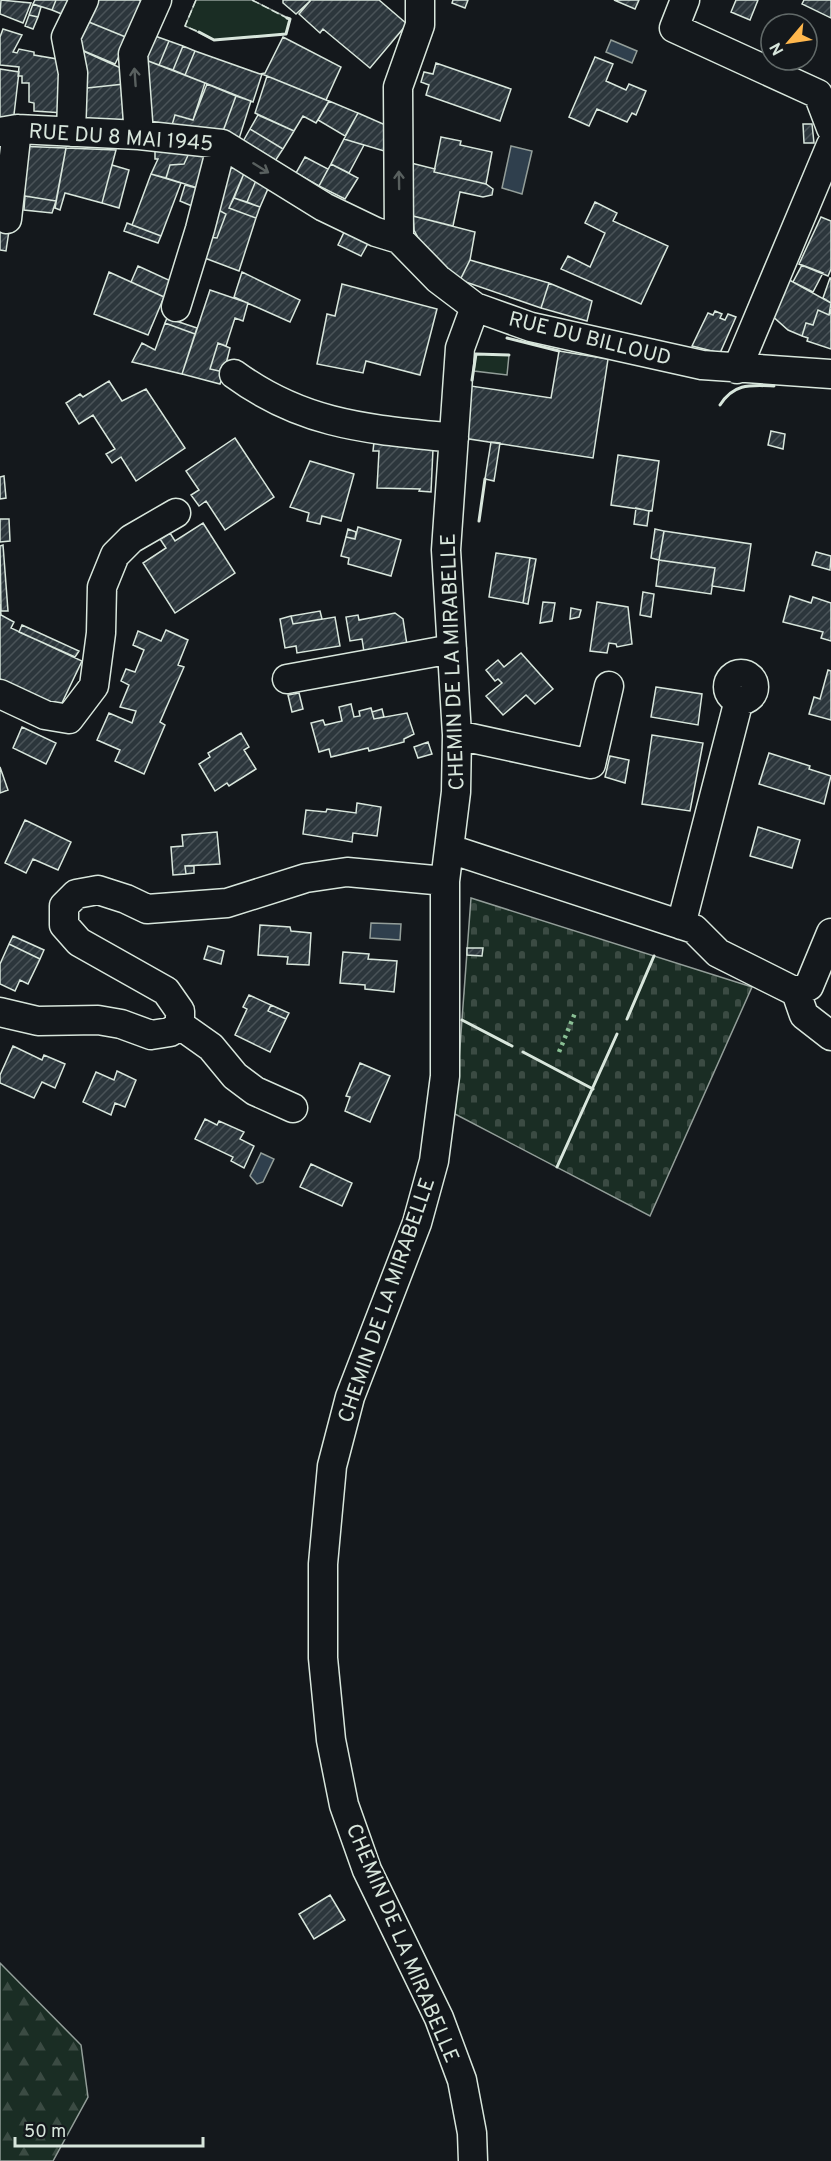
<svg xmlns="http://www.w3.org/2000/svg" width="831" height="2161" viewBox="0 0 831 2161" font-family="Overpass,sans-serif">
  <style>
    .green { fill: #1a2d24; stroke: #939e99; stroke-width: 1.5 }
    .forest { fill: url(#forest-firs); stroke: #939e99; stroke-width: 1.5 }
    .cemetery { fill: url(#cemetery-stones); stroke: #939e99; stroke-width: 1.5 }
    .water { fill: #2f3f4d; stroke: #939e99; stroke-width: 1.5 }
    .building { fill: url(#building-hatch); stroke: #d8e6dc; stroke-width: 1.5 }
    .lines { fill: none; stroke-linecap: round; stroke-linejoin: round }
    .minor-casing { stroke: #d8e6dc; stroke-width: 31 }
    .minor { stroke: #14181c; stroke-width: 28 }
    .hedge { stroke: #8ac095; stroke-width: 4.5; stroke-dasharray: 3 4.5; stroke-linecap: butt }
    .fence { stroke: #d8e6dc; stroke-width: 1.5; stroke-dasharray: 8 3; stroke-linecap: butt }
    .wall { stroke: #d8e6dc; stroke-width: 3 }
    .oneway { stroke: #59605f }
    .labels { text-anchor: middle; stroke-width: 4.5; stroke-linejoin: round; paint-order: stroke }
    .street-label { font-size: 21px; fill: #d8e6dc; stroke: #14181c }
  </style>
  <defs>
    <pattern id="forest-firs" width="22" height="20" patternUnits="userSpaceOnUse" patternTransform="scale(1.5)"><rect width="22" height="20" fill="#1a2d24"/><path d="M5 1l3.5 6h-7zM16 11l3.5 6h-7z" fill="#3b4b43"/></pattern>
    <pattern id="cemetery-stones" width="16" height="16" patternUnits="userSpaceOnUse" patternTransform="scale(1.5)"><rect width="16" height="16" fill="#1a2d24"/><path d="M2 7V4a2 2 0 0 1 4 0v3zM10 15v-3a2 2 0 0 1 4 0v3z" fill="#3b4b43"/></pattern>
    <pattern id="building-hatch" width="6" height="6" patternUnits="userSpaceOnUse" patternTransform="scale(1.5)"><rect width="6" height="6" fill="#2c363c"/><path d="M-1 1l2-2M0 6l6-6M5 7l2-2" fill="none" stroke="#4a5358"/></pattern>
  </defs>
  <rect width="100%" height="100%" fill="#14181c"/>
  <path class="green" d="M196,0H252L290,19L286,34L214,40L185,26Z
    M476,354L509,355L507,375L474,371Z"/>
  <path class="forest" d="M0,1963L81,2045L88,2097L53,2161H0Z"/>
  <path class="cemetery" d="M471,898L752,987L650,1216L455,1114Z"/>
  <path class="water" d="M611,40L637,51L632,63L606,52Z
    M511,146L532,151L522,194L502,188Z
    M371,923L401,924L400,940L370,938Z
    M261,1153L274,1159L263,1182L257,1184L250,1176Z"/>
  <path class="building" d="M1,0L31,3L23,23L0,14Z
    M35,0H56L52,10L33,4Z
    M56,0H77L69,17L52,10Z
    M93,0H139L145,3L128,38L84,20Z
    M283,0H309L310,1L296,14L283,3Z
    M311,0H379L407,24L370,68L323,29L320,33L299,14Z
    M453,0H468L465,8L452,3Z
    M614,0H639L635,9Z
    M736,0H758L750,20L731,12Z
    M804,0H831V18L802,4Z
    M33,4L41,7L38,17L29,15Z
    M29,15L38,17L33,29L25,26Z
    M84,20L128,38L115,64L72,46Z
    M3,29L22,35L13,52L17,53L19,49L34,52V55L63,60L64,113L34,111V103L29,102V83H22V76H18L19,67L0,65V37Z
    M155,36L169,41L159,65L143,59Z
    M283,37L341,67L326,100L262,74L253,102L185,75L195,51L260,74L265,73Z
    M169,41L183,46L173,70L159,65Z
    M72,46L123,69L124,84L78,89Z
    M183,46L195,51L185,75L173,70Z
    M595,57L613,64L606,81L626,90L629,84L646,91L636,115L632,113L627,122L597,109L589,126L569,117Z
    M143,59L205,83L193,120L175,115L172,125L151,122Z
    M436,63L511,89L500,121L426,95L429,85L421,82L424,72L433,74Z
    M0,69L19,72L13,123H0Z
    M267,76L329,101L316,123L303,116L294,131L255,113Z
    M124,84L127,126H78V89Z
    M207,84L236,96L222,134L172,125L175,115L193,120Z
    M236,96L251,101L238,142L222,134Z
    M329,101L358,113L345,136L318,120Z
    M358,113L390,127L391,153L344,139Z
    M258,115L294,131L283,149L250,129Z
    M803,124H812L814,143H804Z
    M250,129L283,149L273,164L241,145Z
    M441,137L461,141L460,145L492,152L486,184L434,172Z
    M344,139L364,145L349,173L331,164Z
    M16,146L66,148L56,201L25,196L14,177Z
    M155,147L190,151L184,164L170,165L166,178L151,174L158,159H155Z
    M66,148L116,150L102,203L65,193L60,210L55,208Z
    M190,151L213,155L204,190L166,178L170,165L184,164Z
    M305,157L328,169L319,186L296,173Z
    M411,163L435,169L434,172L486,184L493,189L492,195L483,197L460,192L453,226L413,216Z
    M233,164L245,171L229,208L256,218L239,271L202,257L208,237L217,238L226,214L213,207L225,168Z
    M331,164L358,178L345,199L319,186Z
    M112,165L129,170L119,208L102,203Z
    M245,171L257,178L247,202L234,198Z
    M151,174L181,183L161,236L132,225Z
    M257,178L270,184L260,207L247,202Z
    M185,185L204,190L199,209L180,201Z
    M25,196L56,201L52,213L24,210Z
    M234,198L260,207L256,218L229,208Z
    M595,202L617,213L613,221L668,246L641,304L561,269L568,256L590,267L605,233L585,223Z
    M213,207L226,214L217,238L208,237Z
    M413,216L475,232L470,260L460,280L423,247L414,230Z
    M821,217L831,221V269L828,276L799,264Z
    M127,223L161,236L158,243L124,231Z
    M0,224H10L6,251L0,250Z
    M347,226L371,238L361,256L338,245Z
    M470,260L549,283L541,308L460,280Z
    M802,265L823,273L813,292L793,282Z
    M138,266L173,282L164,297L131,282Z
    M109,272L164,297L148,335L94,314Z
    M242,272L300,300L290,322L234,297Z
    M784,277L831,303L829,315L818,310L813,325L806,323L802,336L788,330L769,313Z
    M830,278H831V303L823,298Z
    M549,283L592,301L587,321L541,308Z
    M342,284L437,309L420,375L366,361L363,373L317,364L327,314L335,316Z
    M210,290L248,303L243,321L235,318L226,346L218,343L210,369L224,372L220,384L182,374Z
    M831,309V349L807,341L808,338L802,336L806,323L813,325L818,310L829,315Z
    M715,311L722,314L720,318L725,320L728,314L736,317L720,353L692,346L708,313L713,315Z
    M167,318L197,328L195,334L165,323Z
    M165,323L195,334L182,374L132,362L142,343L155,350Z
    M218,343L230,348L224,372L210,369Z
    M559,351L608,359L593,458L463,438L471,386L551,398Z
    M109,381L122,401L146,389L185,448L136,481L121,457L112,463L106,454L115,449L93,415L79,424L66,403L80,394L83,397Z
    M771,431L785,434L783,449L768,445Z
    M235,438L274,497L225,530L206,501L199,506L191,495L199,490L186,471Z
    M374,442L433,449L431,492L419,491L420,489L377,488L379,451H373Z
    M491,442L500,443L494,481L485,479Z
    M618,455L659,461L652,511L611,505Z
    M310,461L354,474L341,521L322,516L320,524L307,521L309,513L290,507Z
    M4,476L6,498L0,499V477Z
    M636,508L649,511L647,526L634,524Z
    M0,519H9L10,541L0,542Z
    M203,523L235,573L175,613L143,563L166,548L160,539L170,533L175,541Z
    M358,527L401,540L391,576L348,564L349,558L341,556L346,537L355,539Z
    M348,529L356,532L355,539L346,537Z
    M655,529L664,531L659,560L651,558Z
    M664,531L751,544L744,591L712,586L715,568L659,560Z
    M3,545L8,611H1L0,546Z
    M816,552L831,556L830,570L812,565Z
    M496,553L530,558L523,603L489,597Z
    M530,558L536,559L528,604L523,603Z
    M659,560L715,568L711,594L656,586Z
    M643,592L654,594L651,617L640,615Z
    M790,596L811,603L813,597L831,603V641L821,638L823,632L783,622Z
    M543,602L555,603L552,621L540,623Z
    M597,602L628,607L632,644L617,647L616,644L609,643L607,653L590,651Z
    M0,604L1,615L14,622L11,628L82,661L60,707L0,679Z
    M571,608L581,610L579,617L570,619Z
    M320,611L322,619L293,624L291,616Z
    M395,613L403,619L407,645L364,652L362,639L350,641L346,617L358,615L359,620Z
    M291,616L293,624L335,617L340,646L297,653L296,646L285,648L280,619Z
    M22,625L79,651L75,657L19,632Z
    M166,630L188,640L178,665L184,667L160,722L165,725L144,774L115,761L120,750L97,740L109,713L132,723L136,711L120,707L129,685L121,681L126,669L135,672L144,650L133,645L138,631L161,641Z
    M521,653L553,689L535,704L526,695L503,715L486,696L502,683L498,679L495,681L486,670L498,660L504,667Z
    M828,670L831,671V720L809,714L814,697L820,699Z
    M656,687L702,694L698,725L651,717Z
    M299,693L303,709L292,712L288,695Z
    M351,704L354,717L360,716L359,711L371,708L374,719L407,713L414,734L404,739V742L369,751L368,748L331,757L329,749L319,752L311,723L323,720L325,725L342,721L339,707Z
    M382,709L384,717L374,719L372,712Z
    M22,727L56,743L46,764L13,748Z
    M241,733L249,747L244,750L256,769L229,786L227,783L215,791L199,764L210,757L208,753Z
    M652,735L703,743L690,811L642,804Z
    M428,742L432,754L418,758L414,747Z
    M769,753L810,766L809,769L831,776L824,804L759,784Z
    M610,756L629,760L625,783L605,777Z
    M0,767L8,790L0,793Z
    M357,803L381,807L377,836L353,833L352,842L303,834L306,810L326,812L327,809L356,813Z
    M25,820L71,842L58,870L33,859L26,873L5,863Z
    M758,827L800,840L792,868L750,856Z
    M217,832L220,864L185,866L186,874L173,875L171,847L183,846L182,835Z
    M185,866H194V873L186,874Z
    M260,925L290,927L291,931L311,933L309,965L287,964L288,957L258,955Z
    M13,936L44,950L40,959L9,944Z
    M9,944L40,959L28,984L20,980L15,991L0,984V964Z
    M208,946L224,951L221,964L204,959Z
    M467,948H483L482,956L467,955Z
    M343,952L369,954L368,959L397,961L394,992L365,989V985L340,983Z
    M249,995L271,1005L268,1011L286,1019L270,1052L235,1035L247,1009L243,1007Z
    M271,1005L289,1013L286,1019L268,1011Z
    M13,1046L42,1060L44,1055L65,1064L55,1088L42,1082L34,1098L0,1083V1075Z
    M360,1063L390,1076L370,1122L345,1111L350,1097L346,1096Z
    M117,1071L136,1080L125,1107L115,1103L111,1115L83,1102L96,1072L114,1080Z
    M205,1119L217,1125L219,1121L244,1132L240,1139L254,1146L244,1168L231,1161L233,1157L195,1139Z
    M311,1164L352,1183L342,1206L300,1187Z
    M330,1895L345,1920L314,1939L299,1914Z"/>
  <g class="lines">
    <g class="minor-casing">
      <path id="minor" d="M685,0L674,28L818,94L831,128
        M0,132L17,129L139,135L222,144L324,207L376,232L399,239L438,279L475,307L531,327L702,365L831,374
        M71,132L73,73L66,37L84,0
        M139,135L133,54L157,0
        M7,219L17,129
        M399,239L398,87L420,25V0
        M176,307L200,229L222,144
        M737,369L831,145
        M234,374C305,426 370,429 454,438
        M728 687a13 13 0 1 1 26 0a13 13 0 1 1-26 0Z
        M287,679L452,649
        M0,694L45,715L69,719L94,686L101,633L102,587L115,555L131,539L176,513
        M457,735L591,764L609,686
        M450,849L694,929L718,953L796,992L804,1015L831,1036
        M681,925L739,700
        M796,992L809,986L831,933
        M0,1012L38,1021L98,1020L121,1024L151,1035L170,1032L180,1025V1011L166,991L79,942L64,925V906L76,894L98,890L126,899L147,909L227,903L306,878L347,872L445,881
        M180,1025L211,1047L235,1076L255,1091L293,1108
        M473,2161L472,2133L462,2080L439,2018L367,1870L344,1805L331,1740L323,1658V1564L332,1466L350,1397L417,1223L434,1161L445,1076V881L456,792L457,735L446,550L460,348L475,307"/>
    </g>
    <use href="#minor" class="minor"/>
    <path class="hedge" d="M559,1052L575,1013"/>
    <path class="fence" d="M196,0L185,26L199,32
      M252,0L287,18"/>
    <path class="wall" d="M199,32L214,40L286,34L290,19L287,18
      M507,338L559,351
      M472,380L476,354L509,355
      M720,405C734,383 750,385 774,386
      M479,521L485,479
      M627,1019L654,956
      M462,1020L512,1046
      M523,1052L593,1089
      M557,1167L617,1034"/>
  </g>
  <defs><path id="oneway-shaft" d="M-6 0H5M1.5-3L5.5 0L1.5 3" fill="none" stroke-width="1.6" stroke-linecap="round" stroke-linejoin="round" transform="scale(1.5)"/></defs>
  <g class="oneway">
    <use href="#oneway-shaft" transform="translate(135 77) rotate(-94)"/>
    <use href="#oneway-shaft" transform="translate(261 168) rotate(32)"/>
    <use href="#oneway-shaft" transform="translate(399 180) rotate(-91)"/>
  </g>
  <g class="labels">
    <g class="street-label">
      <text transform="translate(121 137) rotate(4)" y="7">RUE DU 8 MAI 1945</text>
      <text transform="translate(590 338) rotate(14)" y="7">RUE DU BILLOUD</text>
      <text transform="translate(452 662) rotate(-92)" y="7">CHEMIN DE LA MIRABELLE</text>
      <text transform="translate(386 1300) rotate(-71)" y="7">CHEMIN DE LA MIRABELLE</text>
      <text transform="translate(403 1943) rotate(67)" y="7">CHEMIN DE LA MIRABELLE</text>
    </g>
  </g>
  <g transform="translate(789 42) rotate(241)"><circle r="28" fill="#14181c" stroke="#626a69" stroke-width="1.5"/>
  <path d="M0-4.5L10 22L0 15L-10 22Z" fill="#ffb74d"/>
  <text y="-9" font-size="16" font-weight="bold" text-anchor="middle" fill="#d8e6dc">N</text>
  </g>
  <path d="M15 2137v9h188v-9" fill="none" stroke="#d8e6dc" stroke-width="3"/>
  <text x="24" y="2137" font-size="18" fill="#d8e6dc" stroke="#14181c" stroke-width="4.5" paint-order="stroke">50 m</text>
</svg>
